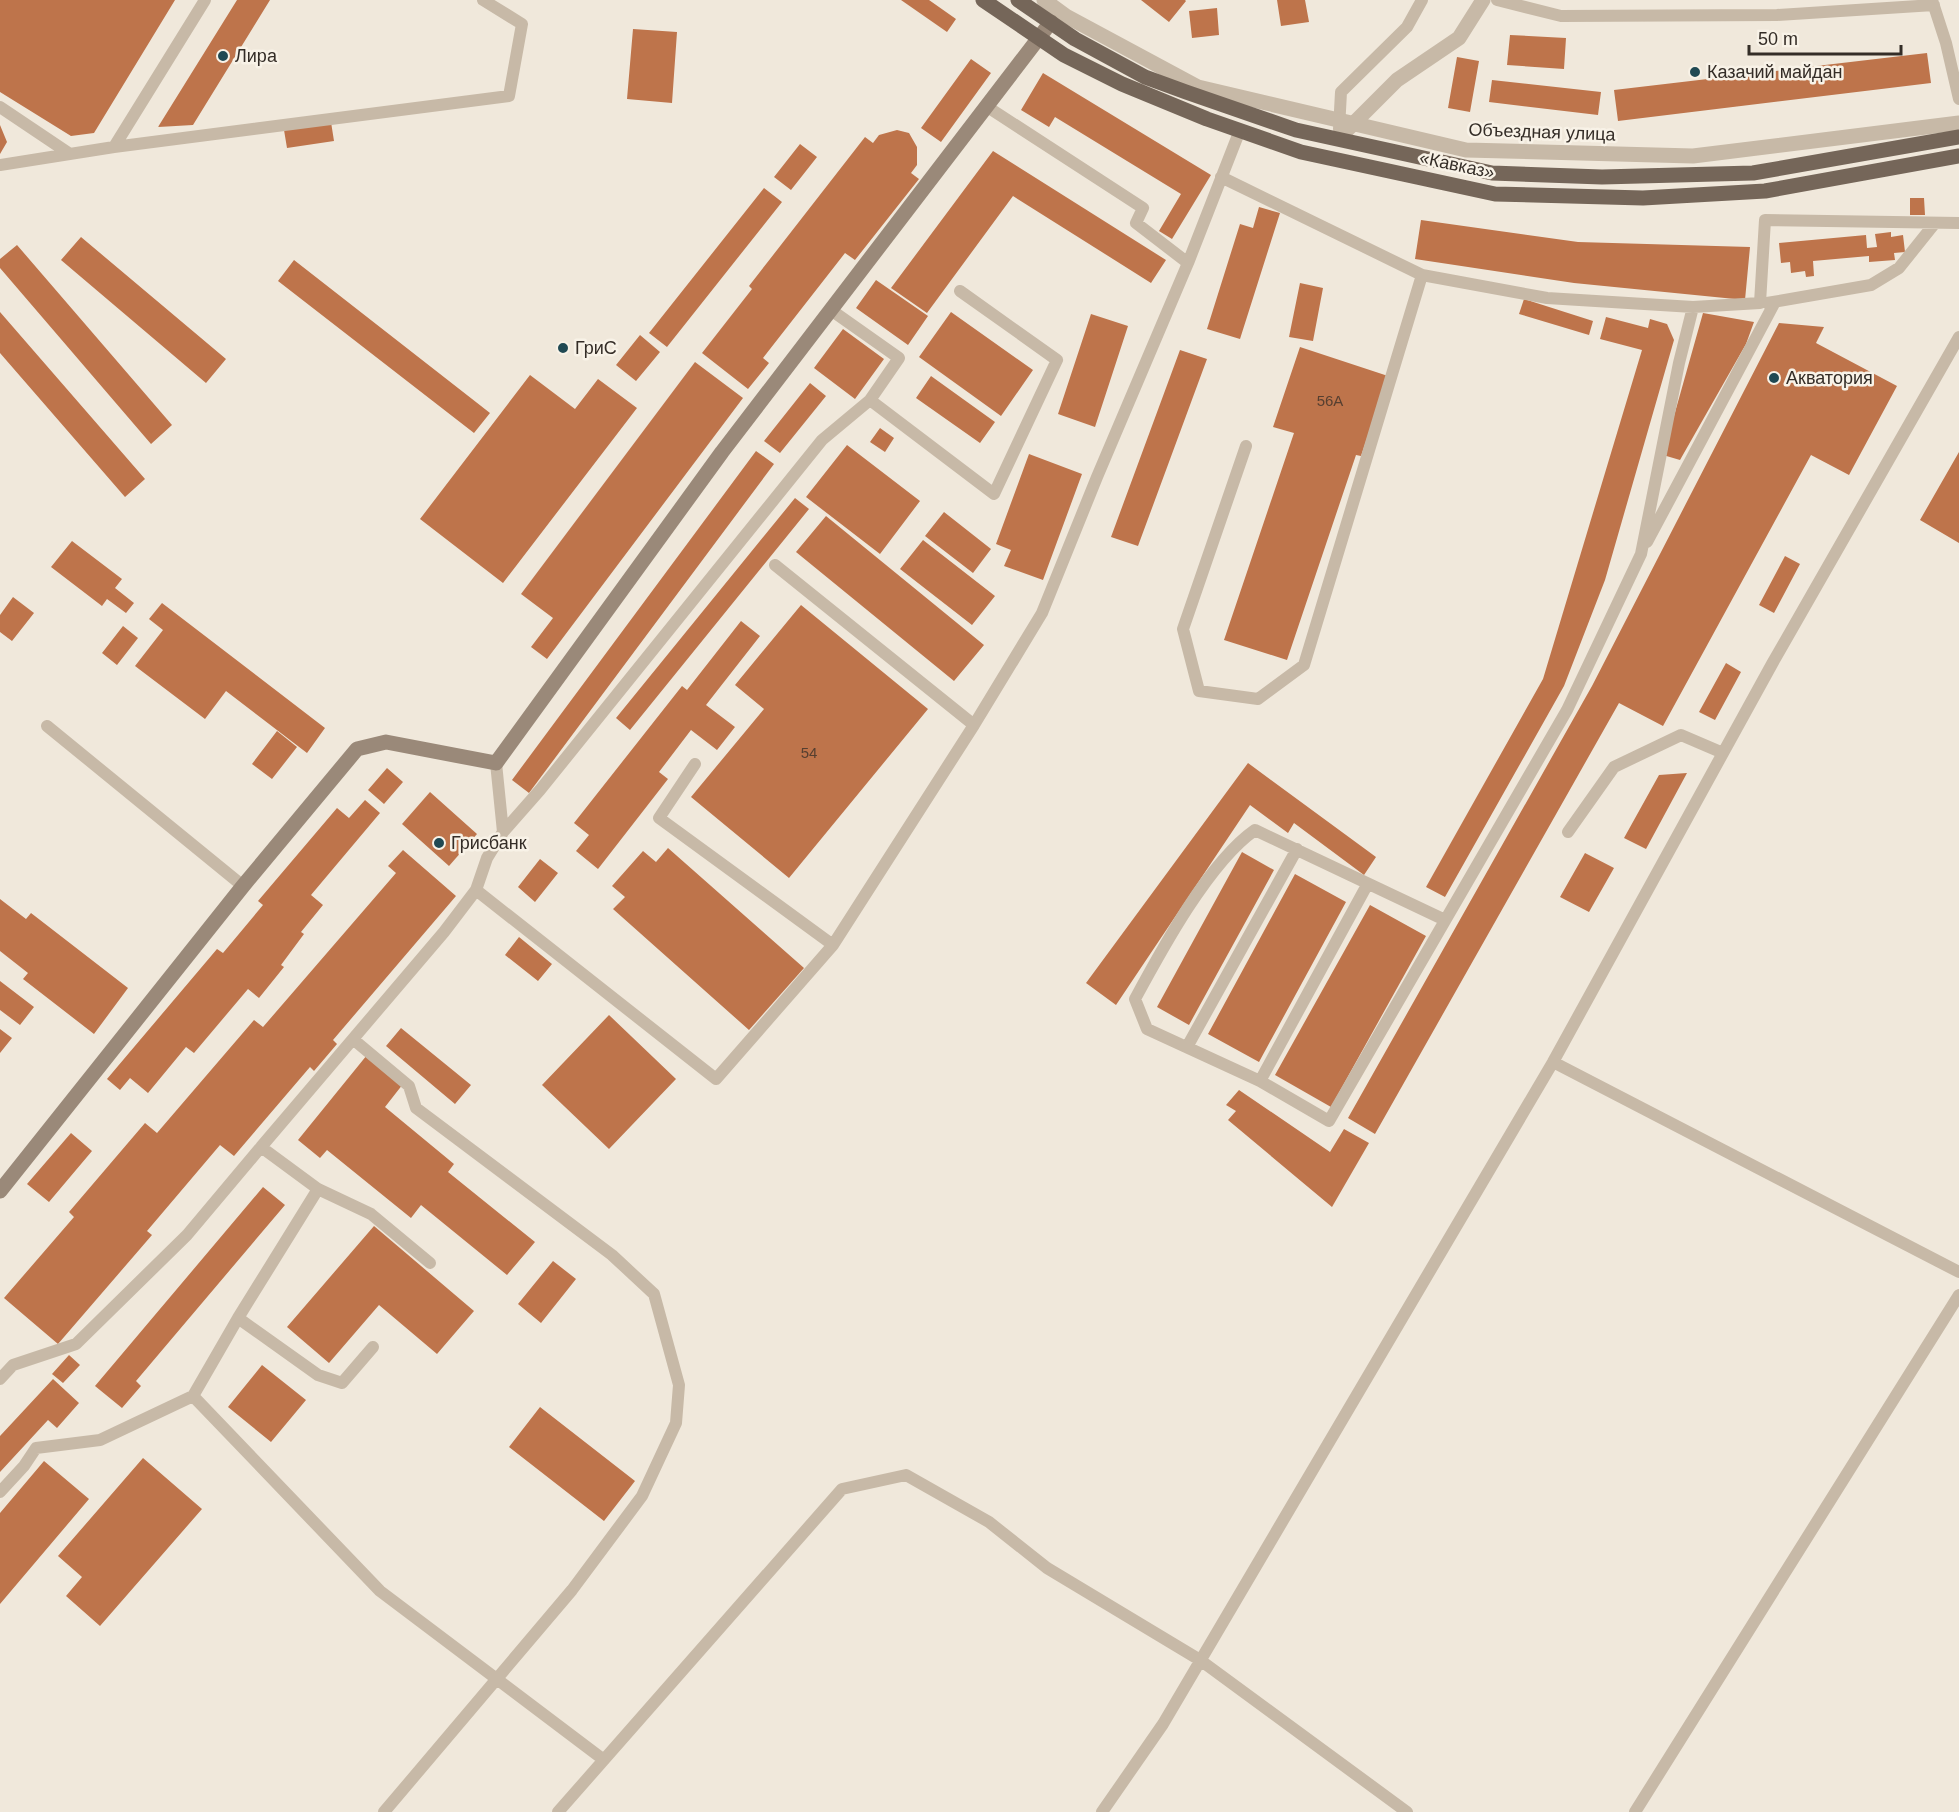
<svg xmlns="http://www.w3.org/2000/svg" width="1959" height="1812" viewBox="0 0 1959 1812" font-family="Helvetica,sans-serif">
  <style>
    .building { fill: #be744b }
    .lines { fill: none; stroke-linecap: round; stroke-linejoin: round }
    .lane { stroke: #c7b9a7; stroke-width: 12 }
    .street { stroke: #c7b9a7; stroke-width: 15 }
    .secondary { stroke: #9a8979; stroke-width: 15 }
    .primary { stroke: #756659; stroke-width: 15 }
    .poi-dot { fill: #204953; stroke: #f8f2e7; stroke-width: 2 }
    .labels { text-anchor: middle; stroke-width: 5; stroke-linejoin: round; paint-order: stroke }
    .number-label { font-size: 15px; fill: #563f30 }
    .poi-label { font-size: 18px; fill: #342d27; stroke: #f8f2e7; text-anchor: start }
    .street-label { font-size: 18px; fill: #342d27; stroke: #f8f2e7 }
  </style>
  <rect width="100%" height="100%" fill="#f0e8db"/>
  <path class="building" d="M0,0H175L94,133L71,136L0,92Z
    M237,0H270L193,125L158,127Z
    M901,0H929L956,19L947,32Z
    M1141,0H1185L1186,1L1169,22Z
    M1277,0H1305L1309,22L1281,26Z
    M1217,8L1219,35L1192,38L1189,11Z
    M633,29L677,32L672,103L627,99Z
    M1510,35L1566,38L1564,69L1507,65Z
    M1927,53L1931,83L1618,121L1614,90Z
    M1457,57L1479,61L1470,112L1448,108Z
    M971,59L991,73L941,142L921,128Z
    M1043,73L1211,175L1172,239L1159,231L1181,194L1055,117L1049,127L1021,110Z
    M1492,80L1601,92L1598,115L1489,102Z
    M331,122L334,141L287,148L284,130Z
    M0,125L7,142L0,154Z
    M897,130L909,133L917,147V165L911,173L919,179L855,260L845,253L763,358L769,363L748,389L702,353L752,289L749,286L865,137L873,143L879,135Z
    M800,144L817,157L791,190L774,177Z
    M993,151L1166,260L1151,283L1013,196L927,313L891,288Z
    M764,188L782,202L667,347L649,333Z
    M1910,198H1924L1925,215H1910Z
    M1259,207L1280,213L1240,339L1207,329L1240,224L1253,228Z
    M1421,220L1578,242L1750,247L1745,300L1574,283L1415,259Z
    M1891,232V237L1903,235L1905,252L1894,253L1895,260L1869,262V256L1813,261L1814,276L1806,277L1805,271L1791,273L1790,262L1781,263L1779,243L1866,235L1867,248L1877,247L1875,234Z
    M81,237L226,359L206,383L61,260Z
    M17,245L172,425L151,444L0,268V259Z
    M294,260L490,413L474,433L278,281Z
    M876,280L928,316L908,345L856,308Z
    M1300,283L1323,288L1313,341L1289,337Z
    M1524,299L1593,321L1589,335L1519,314Z
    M0,312L145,479L125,497L0,353Z
    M951,312L1033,370L1001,416L919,357Z
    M1703,313L1754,322L1746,344L1680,460L1663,455Z
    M1091,314L1128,326L1095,427L1058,414Z
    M1606,317L1648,328L1650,319L1667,324L1674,340L1605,580L1564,686L1445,897L1426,887L1543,679L1642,350L1600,339Z
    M1779,323L1824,327L1816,343L1897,386L1849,475L1811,455L1663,726L1619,703L1375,1134L1348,1118L1592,686Z
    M843,329L884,359L855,399L814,368Z
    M640,335L660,352L636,381L616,365Z
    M1300,347L1388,376L1361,456L1356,455L1287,660L1224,640L1294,433L1273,427Z
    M1180,350L1207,359L1138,546L1111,537Z
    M695,362L743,398L547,659L531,647L553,618L521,594Z
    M530,375L575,409L598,379L637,408L503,583L420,519Z
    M931,376L995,422L980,443L916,398Z
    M810,383L826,396L780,453L764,441Z
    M880,428L894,438L885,452L870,442Z
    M847,445L920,501L880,554L806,497Z
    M756,451L774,464L529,793L512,780Z
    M1959,452V543L1920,520Z
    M1029,454L1082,474L1043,580L1004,566L1011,550L996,544Z
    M795,498L809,509L630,730L616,718Z
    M944,512L991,549L973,573L925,536Z
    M826,516L984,645L954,681L796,552Z
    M923,540L995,596L972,625L900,569Z
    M72,541L122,579L115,588L134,603L126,613L107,599L102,606L51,567Z
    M1785,556L1800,564L1774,613L1759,605Z
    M13,597L34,613L12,641L0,632V615Z
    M162,603L325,728L307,753L226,691L205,719L135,666L163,630L149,619Z
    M801,605L928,709L789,878L691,797L764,709L735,685Z
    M741,621L760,636L706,705L735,727L717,750L691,730L659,772L668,779L598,869L576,851L589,835L574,823L682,686L687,690Z
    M123,626L138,638L117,665L102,653Z
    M1726,663L1741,672L1715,720L1699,712Z
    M277,731L297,747L272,779L252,764Z
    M1248,763L1376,857L1364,875L1294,823L1288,833L1250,805L1116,1005L1086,983Z
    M387,768L403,782L384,804L368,790Z
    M1687,773L1646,849L1624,838L1659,775Z
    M430,792L477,834L449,866L402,824Z
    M365,800L380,813L311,895L323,905L301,932L304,934L281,965L284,967L259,998L248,989L194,1053L186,1047L148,1093L130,1078L120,1090L107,1079L217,949L223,953L263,905L258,901L337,808L349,818Z
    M668,848L804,968L749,1030L613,909L625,897L612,886L643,851L656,862Z
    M403,850L456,896L333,1040L337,1044L314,1071L310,1067L234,1156L220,1145L147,1231L152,1235L58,1344L4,1298L74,1217L69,1212L145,1123L157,1133L254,1020L263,1027L396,873L388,866Z
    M1242,852L1274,870L1189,1025L1157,1007Z
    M1585,853L1614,868L1589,912L1560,897Z
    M540,859L558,873L535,902L518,887Z
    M1295,874L1346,902L1259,1062L1208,1034Z
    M0,899L26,919L31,913L128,988L94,1034L23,979L28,973L0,951Z
    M1370,905L1426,936L1331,1107L1275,1075Z
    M519,937L552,964L538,981L505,955Z
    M0,981L34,1007L20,1025L0,1010Z
    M609,1015L676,1079L609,1149L542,1085Z
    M401,1028L471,1085L455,1104L386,1046Z
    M0,1029L12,1038L0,1053Z
    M367,1055L403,1084L385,1107L454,1164L448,1172L535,1242L507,1275L421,1205L411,1218L327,1150L320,1158L298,1140Z
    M1239,1090L1330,1152L1344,1129L1369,1143L1332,1207L1228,1120L1236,1111L1226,1105Z
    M71,1133L92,1151L49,1202L27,1184Z
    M263,1187L285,1205L136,1381L141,1386L122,1408L95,1386Z
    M374,1226L474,1311L437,1354L379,1305L329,1363L287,1327Z
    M553,1261L576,1279L541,1323L518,1304Z
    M69,1355L80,1365L63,1383L52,1374Z
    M262,1365L306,1400L271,1442L228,1407Z
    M53,1379L79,1403L57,1428L48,1420L0,1472V1436Z
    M540,1407L635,1481L604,1521L509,1447Z
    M143,1458L202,1509L100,1626L66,1596L82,1577L58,1556Z
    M44,1461L89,1499L0,1604V1513Z"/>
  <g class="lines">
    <path class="lane" d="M1497,0L1561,16L1777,15L1934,5
      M1932,0L1946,43L1959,99
      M986,106L1143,208L1136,223L1188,263
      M0,107L70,154
      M1339,129L1341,92L1407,27L1422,0
      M114,147L509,96L522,24L483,0
      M0,165L114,147L205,0
      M1221,177L1422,275L1304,665L1258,699L1199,691L1183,629L1246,446
      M1422,275L1547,298L1693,307L1760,303L1765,220L1959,223
      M1767,303L1871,285L1899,268L1935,223
      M831,310L899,358L870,400L994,494L1057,360L960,291
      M1647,542L1775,302
      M974,725L1042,613L1097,477L1188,263L1240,130
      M47,726L243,886
      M496,763L503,832L540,790L822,440L870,400
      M695,764L659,818L833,945L974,725L775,565
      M1568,832L1614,767L1681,735L1723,753
      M476,890L716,1079L833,945
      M1445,920L1255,830C1209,862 1162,949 1135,999L1147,1029L1260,1081L1329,1121L1567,710L1641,554L1679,363L1693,307
      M354,1040L409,1086L416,1108L612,1255L654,1294L679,1385L676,1423L642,1496L572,1590L384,1812
      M1187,1047L1297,849
      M1553,1062L1959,1272
      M1260,1081L1367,885
      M430,1263L371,1214L318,1189L261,1147L444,932L476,890L487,858L503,832
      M238,1318L318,1375L342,1383L373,1347
      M0,1379L13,1365L76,1344L187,1235L261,1147
      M193,1396L380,1591L604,1760
      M0,1492L24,1466L36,1448L100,1440L193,1396L238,1318L318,1189
      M558,1812L842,1489L906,1475L989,1522L1047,1568L1200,1660L1407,1812
      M1102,1812L1163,1724L1553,1062L1772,664L1959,337
      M1635,1812L1959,1295"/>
    <path class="street" d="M1044,0L1066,16L1198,87L1466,150L1693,156L1959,123
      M1346,131L1397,80L1459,38L1483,0"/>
    <path class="secondary" d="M0,1191L243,886L357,749L386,742L496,763L722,452L1051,22"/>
    <path class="primary" d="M983,0L1064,55L1122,84L1207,119L1301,152L1495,194L1643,198L1765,191L1959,156
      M1018,0L1075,39L1145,77L1186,92L1296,130L1492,173L1602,177L1753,173L1959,137"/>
  </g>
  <g class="poi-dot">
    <circle cx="223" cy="56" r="6"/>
    <circle cx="1695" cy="72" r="6"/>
    <circle cx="563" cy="348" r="6"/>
    <circle cx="1774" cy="378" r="6"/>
    <circle cx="439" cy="843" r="6"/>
  </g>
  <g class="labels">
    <g class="number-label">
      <text x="1330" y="406">56А</text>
      <text x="809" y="758">54</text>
    </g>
    <g class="poi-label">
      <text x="235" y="62">Лира</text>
      <text x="1707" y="78">Казачий майдан</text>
      <text x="575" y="354">ГриС</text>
      <text x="1786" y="384">Акватория</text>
      <text x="451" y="849">Грисбанк</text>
    </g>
    <g class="street-label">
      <text transform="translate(1542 132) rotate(2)" y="6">Объездная улица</text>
      <text transform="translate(1457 165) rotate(12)" y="6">«Кавказ»</text>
    </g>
  </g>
  <path d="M1749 45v9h152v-9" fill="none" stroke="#342d27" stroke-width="3"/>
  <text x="1758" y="45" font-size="18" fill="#342d27" stroke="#f8f2e7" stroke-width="4.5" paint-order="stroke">50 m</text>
</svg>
